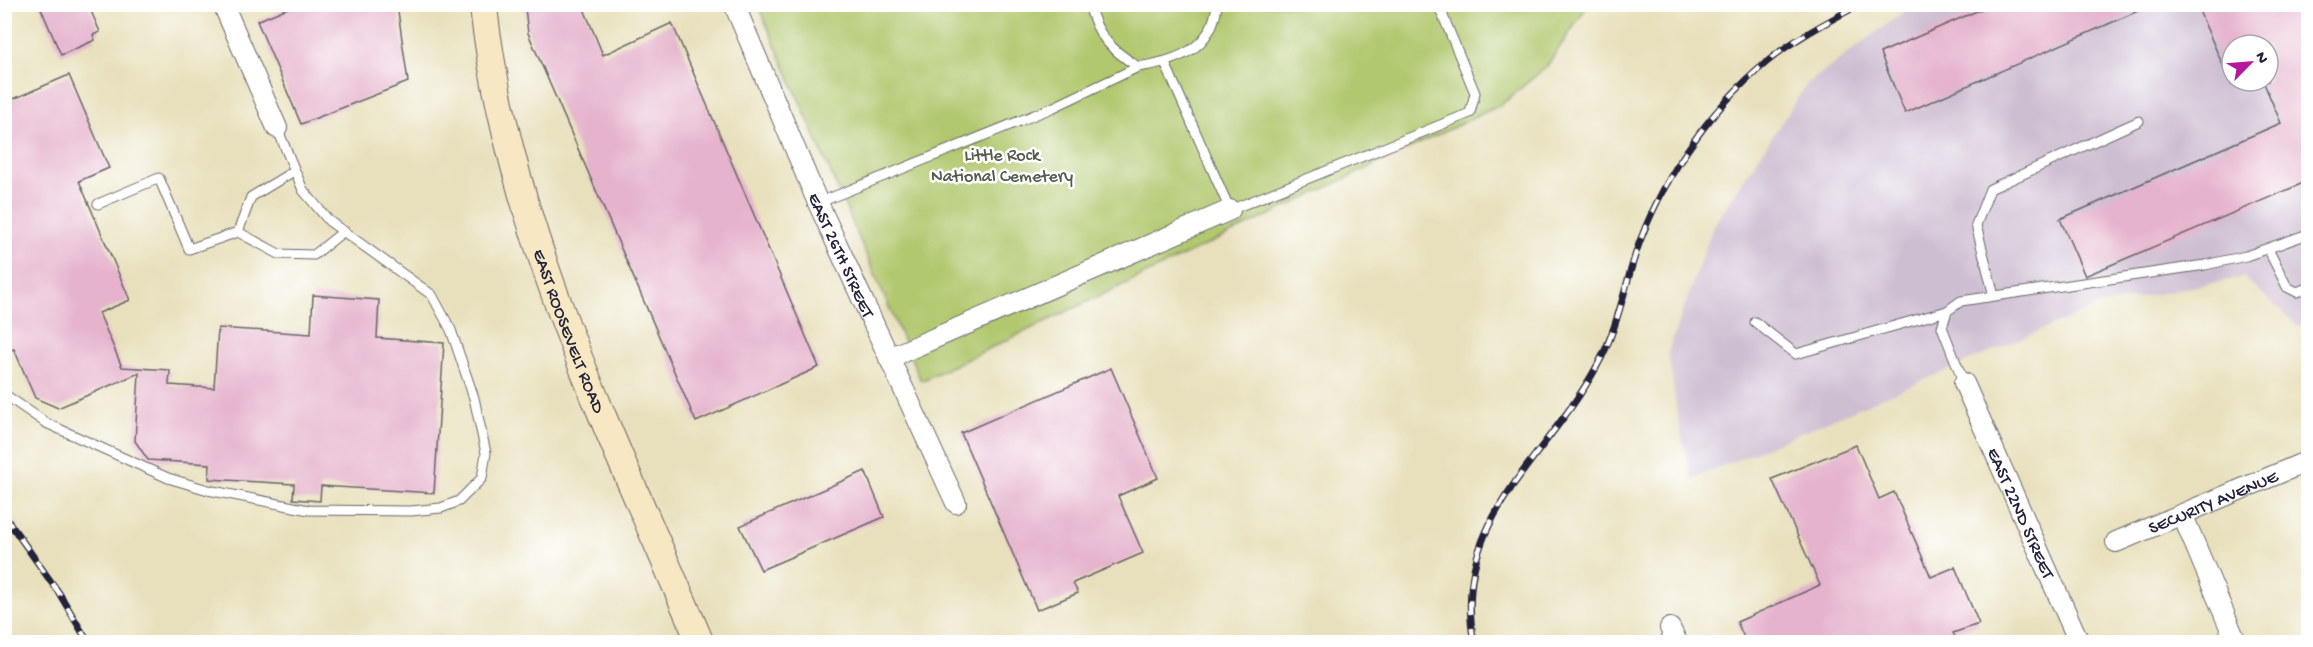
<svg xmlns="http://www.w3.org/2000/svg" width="2313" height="647" viewBox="0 0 2313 647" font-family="'Gochi Hand',sans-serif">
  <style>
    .industrial { fill: #cebed1; fill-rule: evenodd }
    .green { fill: #b1c86e; stroke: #6a7554; stroke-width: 1.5 }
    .building { fill: #e5b3cc }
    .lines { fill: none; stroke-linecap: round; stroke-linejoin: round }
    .lane-casing { stroke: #676468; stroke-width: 11 }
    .street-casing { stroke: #676468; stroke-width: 22 }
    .secondary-casing { stroke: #676468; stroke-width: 29 }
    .lane { stroke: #fff; stroke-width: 9 }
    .street { stroke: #fff; stroke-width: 20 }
    .secondary { stroke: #f7e8c3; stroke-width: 27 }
    .rail-casing { stroke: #22223b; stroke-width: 7 }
    .rail { stroke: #fff; stroke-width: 4.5; stroke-dasharray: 14; stroke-linecap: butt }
    .labels { text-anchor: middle; stroke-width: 5; stroke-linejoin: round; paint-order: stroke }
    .park-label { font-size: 18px; fill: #545c4d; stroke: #fff }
    .street-label { font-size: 18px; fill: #22223b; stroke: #fff }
  </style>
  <rect width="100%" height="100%" fill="#fff"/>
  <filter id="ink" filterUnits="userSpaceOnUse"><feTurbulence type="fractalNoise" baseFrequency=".0167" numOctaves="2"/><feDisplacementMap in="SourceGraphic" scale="12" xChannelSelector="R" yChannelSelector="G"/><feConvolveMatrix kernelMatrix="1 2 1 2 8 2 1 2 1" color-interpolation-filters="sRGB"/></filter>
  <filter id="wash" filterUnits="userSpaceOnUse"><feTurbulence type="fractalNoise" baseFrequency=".008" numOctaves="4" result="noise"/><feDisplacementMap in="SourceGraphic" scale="24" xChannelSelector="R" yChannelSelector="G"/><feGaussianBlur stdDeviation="1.35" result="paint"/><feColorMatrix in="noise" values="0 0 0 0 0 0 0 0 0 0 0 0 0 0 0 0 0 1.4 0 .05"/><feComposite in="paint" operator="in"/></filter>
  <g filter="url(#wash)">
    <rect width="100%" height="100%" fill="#e8e0bc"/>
    <path class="industrial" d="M1913,5H2308V321L2298,326L2243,277L2098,306L1692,479L1679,425L1668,352L1713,226L1807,84ZM2232,45H2268V81H2232Z"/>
    <path class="green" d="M758,5H1588L1547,66L1502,104L921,381Z"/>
    <g id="blocks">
      <path class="building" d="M39,4H88L100,32L93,35L95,40L61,55Z
        M297,4H397L408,82L301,124L257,21Z
        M533,4H582L603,55L672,23L819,367L696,422L528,33L525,8Z
        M1993,4H2154L1905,113L1880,53Z
        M2196,4H2308V181L2085,276L2060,219L2281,123L2263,81H2268V45H2232V86Z
        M69,75L109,168L79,181L130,300L99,313L122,367L170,370L169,385L214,388L218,328L311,334L313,295L379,300L377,338L444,343L434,493L321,486L320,501L293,499L294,484L209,479L210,464L148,460L135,441L139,373L58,408L35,398L14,349L4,353V103Z
        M1111,368L1158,478L1118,496L1143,553L1073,583L1078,593L1037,610L961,433Z
        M1856,445L1879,499L1894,492L1931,577L1955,567L1979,624L1953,633L1958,642H1746L1737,622L1820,585L1772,479Z
        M865,471L884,517L761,570L740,526Z"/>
    </g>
  </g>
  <g filter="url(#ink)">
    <use href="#blocks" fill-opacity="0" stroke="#676468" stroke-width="1.5"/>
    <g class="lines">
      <g class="lane-casing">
        <path id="lane" d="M1089,4C1097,37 1111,49 1138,67C1177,61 1213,49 1217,4
          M1165,63L1230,210L1470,113L1475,93L1438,4
          M294,171L251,197L238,232L279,254L314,255L344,231
          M818,203L1054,107L1138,67
          M98,204L159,178L189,249L238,232
          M2268,249L2287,287L2297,292L2308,288
          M1994,296L1976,225L1990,189L2139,121
          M1755,322L1796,354L1947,311
          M1964,383L1942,327L1947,311L1961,301L2205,265L2246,256L2308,234
          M4,394L46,423L168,478L208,490L309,510L411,511L441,508L459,501L482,478L486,453L474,398L451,330L432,295L329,221L303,190L277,128"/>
      </g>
      <g class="street-casing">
        <g id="street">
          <path d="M223,4L277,128"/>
          <path id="s1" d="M734,4L818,203L956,503"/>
          <path d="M889,358L1230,210"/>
          <path id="s2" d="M1964,383L2079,642"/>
          <path d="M2183,516L2236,642"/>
          <path id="s3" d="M2116,542L2308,461"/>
          <path d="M1670,628L1677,642"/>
        </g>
      </g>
      <g class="secondary-casing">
        <g id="secondary">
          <path id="s4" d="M483,4C509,231 612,435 700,642"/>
        </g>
      </g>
      <use href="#lane" class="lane"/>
      <use href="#street" class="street"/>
      <use href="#secondary" class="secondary"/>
      <g class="rail-casing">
        <path id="rail" d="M4,515L59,593L88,642
          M1474,642C1450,520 1547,459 1597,366C1619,327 1625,282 1640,241C1668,168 1716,101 1778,53C1803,34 1832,20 1860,4"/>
      </g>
      <use href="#rail" class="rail"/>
    </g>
  </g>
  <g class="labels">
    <g class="park-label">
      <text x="1002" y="160">Little Rock<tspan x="1002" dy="21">National Cemetery</tspan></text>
    </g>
    <g class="street-label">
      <text dy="6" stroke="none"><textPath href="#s1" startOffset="273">EAST 26TH STREET</textPath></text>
      <text dy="6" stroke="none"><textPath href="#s4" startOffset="339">EAST ROOSEVELT ROAD</textPath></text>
      <text dy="6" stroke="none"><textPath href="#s3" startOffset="105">SECURITY AVENUE</textPath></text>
      <text dy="6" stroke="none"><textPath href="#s2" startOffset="142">EAST 22ND STREET</textPath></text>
    </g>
  </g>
  <rect width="2313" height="647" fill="none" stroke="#fff" stroke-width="24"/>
  <g transform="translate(2250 63) rotate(65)"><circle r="28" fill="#ffffff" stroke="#a7a7b1" stroke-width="1.5"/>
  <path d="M0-4.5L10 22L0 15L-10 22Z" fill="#b5179e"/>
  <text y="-9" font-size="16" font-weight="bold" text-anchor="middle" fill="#22223b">N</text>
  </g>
</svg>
